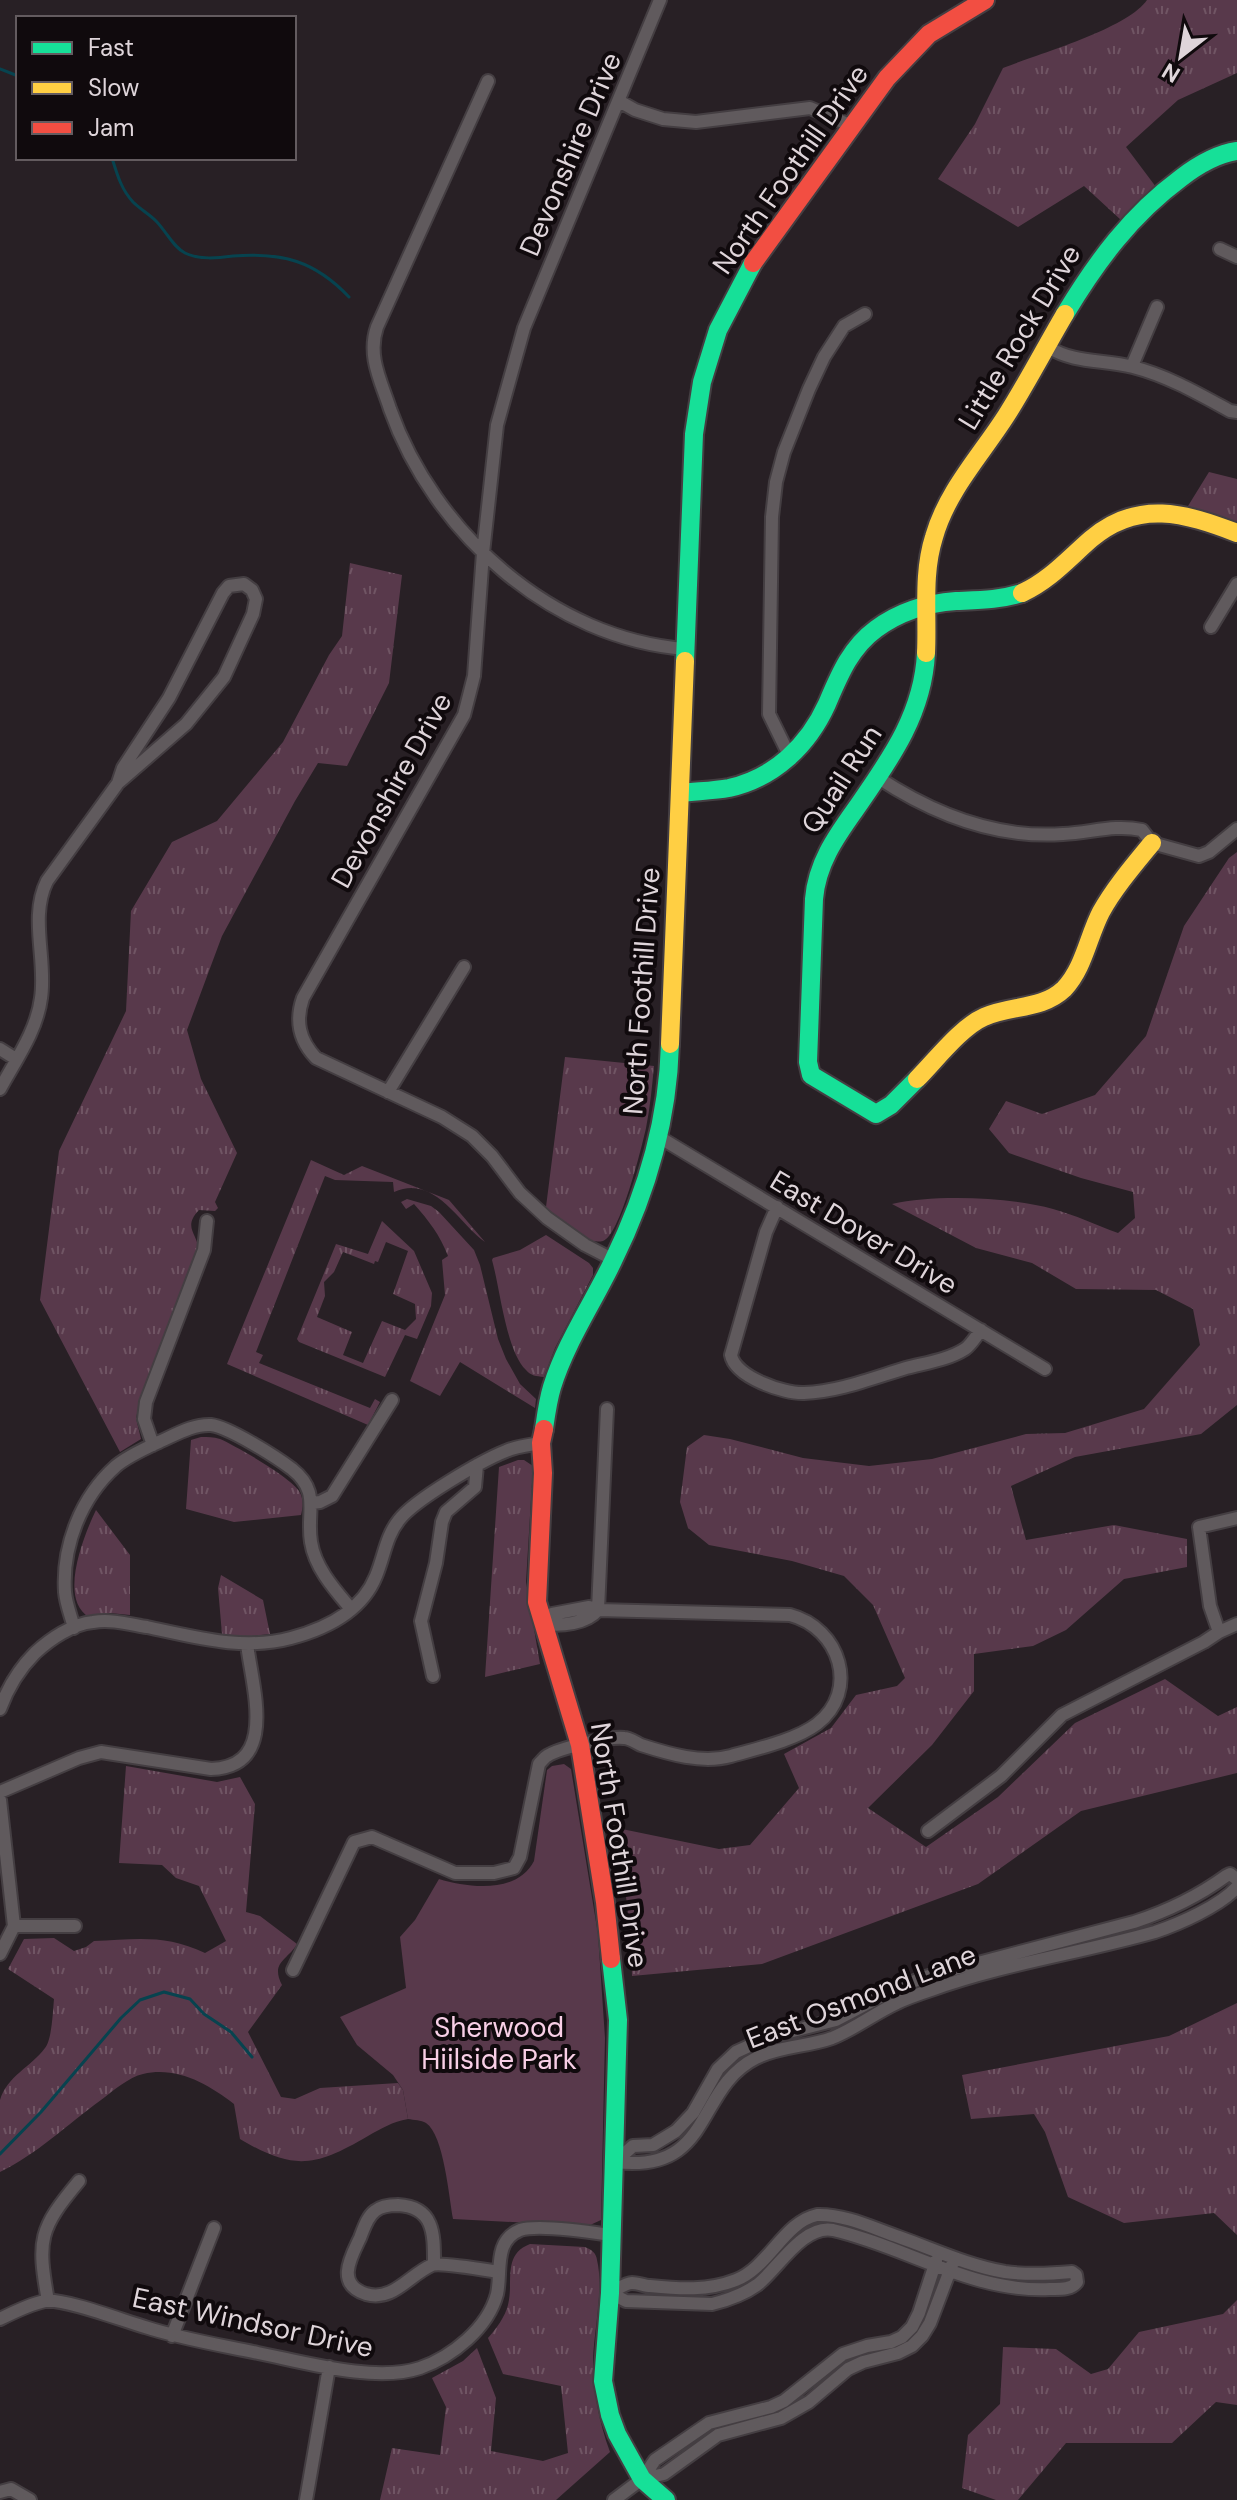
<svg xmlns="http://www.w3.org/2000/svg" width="1237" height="2500" viewBox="0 0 1237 2500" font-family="'DM Sans',sans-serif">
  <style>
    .grass { fill: url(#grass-tufts); fill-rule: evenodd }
    .green { fill: #58394b }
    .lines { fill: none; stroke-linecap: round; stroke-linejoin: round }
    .stream { stroke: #07434f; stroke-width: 3 }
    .street-casing { stroke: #443e42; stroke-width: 16 }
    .fast-casing { stroke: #443e42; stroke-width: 22 }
    .slow-casing { stroke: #443e42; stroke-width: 22 }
    .jam-casing { stroke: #443e42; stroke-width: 22 }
    .street { stroke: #605a5d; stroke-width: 12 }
    .fast { stroke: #16e098; stroke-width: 18 }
    .slow { stroke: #ffcf43; stroke-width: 18 }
    .jam { stroke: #f24e42; stroke-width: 18 }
    .labels { text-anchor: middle; stroke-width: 8; stroke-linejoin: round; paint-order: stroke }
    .street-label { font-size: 28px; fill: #dfd5da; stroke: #100a0d }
    .park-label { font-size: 28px; fill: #f8cfe6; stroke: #100a0d }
  </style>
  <defs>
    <pattern id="grass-tufts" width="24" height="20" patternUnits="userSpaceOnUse" patternTransform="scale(2)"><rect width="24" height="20" fill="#58394b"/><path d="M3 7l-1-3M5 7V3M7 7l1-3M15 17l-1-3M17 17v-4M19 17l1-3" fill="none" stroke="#705564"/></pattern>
  </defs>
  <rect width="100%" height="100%" fill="#282025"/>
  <path class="grass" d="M1147,0H1237V73L1178,100L1126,147L1156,187L1121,220L1084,186L1018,227L938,179L975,124L1003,68C1038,54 1127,29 1147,0Z
    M1209,472L1237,479V523L1188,506Z
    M350,563L402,575L389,683L347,766L318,763L295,801L222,936L187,1030L201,1079L237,1153L215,1202L218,1208L215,1211L199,1210C182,1228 198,1233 199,1252L140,1401L136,1418L141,1439L120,1452L40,1300L59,1151L126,1011L131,911L172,842L217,821L283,742L329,655L342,636Z
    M1237,852V1405L1201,1434L1075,1457L1011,1486L1026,1540L1114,1525L1187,1539V1567L1124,1579L1066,1630L1033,1646L974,1654V1691L932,1745L868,1808L926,1847L998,1797L1075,1723L1165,1679L1218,1716L1237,1707V1773L1081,1811L978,1884L762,1964L632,1976L631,1935L617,1828L719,1849L750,1845L799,1788L784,1754L831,1728L856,1695L897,1686L905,1678L873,1605L844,1576L792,1561L709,1545L688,1528L680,1502L687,1447L704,1435L730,1439L803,1458L869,1466L932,1459L1026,1434L1065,1433L1144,1409L1200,1345L1193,1309L1156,1290L1076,1289L1032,1263L976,1248L892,1204C936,1194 1009,1197 1053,1209C1075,1215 1096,1225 1118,1233L1135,1218L1133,1192L1081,1178L1009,1153L989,1129L1006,1101L1042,1114L1095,1095L1146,1036L1184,926L1229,858Z
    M565,1057L654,1066C652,1087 650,1108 646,1128C642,1146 620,1236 603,1241C583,1246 560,1219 546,1207Z
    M311,1160L344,1175L362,1166L449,1200L485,1242C458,1223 435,1174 394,1192L393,1182L335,1180L325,1176L256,1352L263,1355L259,1363L370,1408L375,1399L380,1402L368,1425L227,1364Z
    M407,1199L431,1206L439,1212L474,1250L480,1265L498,1339L506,1359L520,1384L536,1399L535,1408L460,1362L440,1396L410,1381L445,1295L442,1260L448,1256C440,1235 429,1221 414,1204L406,1209L401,1202Z
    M382,1221L414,1251L432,1293L431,1306L417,1339L405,1335L385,1377L299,1342L297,1339L336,1244L368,1254ZM386,1242L408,1251L393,1294L415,1304L416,1319L405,1330L382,1321L363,1363L343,1355L352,1332L317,1317L325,1296L324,1282L334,1272L343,1252L374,1264L375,1261L378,1262Z
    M546,1235L589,1263L593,1268V1275L555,1348L544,1377C536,1376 531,1376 526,1370C506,1351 500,1288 492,1260L493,1258L520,1250Z
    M201,1437C208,1437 213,1437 220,1439C236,1446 290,1477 299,1491C304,1499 303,1507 301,1515L234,1522L186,1509L191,1440Z
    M518,1460H524L533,1466L526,1582L540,1664L485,1677L499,1467Z
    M96,1510L130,1555V1615L110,1613L89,1617C58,1599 84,1535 96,1510Z
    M221,1575L263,1600L270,1634L242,1637L222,1634L218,1588Z
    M126,1766L217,1782L240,1777L255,1804L246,1912L260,1916L297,1944C288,1960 270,1962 282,1985L248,2032L281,2097L295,2099L320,2088L398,2083L403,2090L408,2119C392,2122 382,2128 368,2136C315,2167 294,2171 240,2139L234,2104C208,2084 177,2066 143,2074C129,2077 113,2091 101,2100C68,2124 37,2154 0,2172V2100C7,2076 31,2067 45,2048C52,2040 53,2010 54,1999L8,1969L24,1939L54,1938L74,1951L86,1947L94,1941C136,1939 166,1934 205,1953L226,1941L199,1886L176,1878L162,1865L119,1863Z
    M1237,2003V2235L1214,2213L1124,2223L1068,2197L1045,2132L1034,2114L971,2119L962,2075L1169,2036Z
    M530,2244L585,2247C592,2250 596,2253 597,2260C604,2289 594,2329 593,2360C593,2391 599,2422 610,2452L556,2500H380L392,2448L440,2455L446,2407L432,2378L463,2361L477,2348L496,2398L491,2451L543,2461L568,2453L561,2386L503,2374L488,2338C496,2329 505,2317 508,2305C514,2281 502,2255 530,2244Z
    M1237,2300V2405L1216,2402L1172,2443H1066L1018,2500H996L962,2488L968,2435L1000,2404L1003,2347L1056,2349L1091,2374L1108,2369L1139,2332L1223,2314Z"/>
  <path class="green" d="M564,1764L571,1769L598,1934L605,2038L601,2220L588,2226L453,2219C449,2198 444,2135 426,2123C421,2120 414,2120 408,2119L403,2090L393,2075L357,2045L340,2017L406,1988L400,1937L415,1920L439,1879C469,1888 517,1894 534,1861L547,1770L552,1766Z"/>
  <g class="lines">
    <path class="stream" d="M0,69L18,76
      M112,158C117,174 121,189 133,202C140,209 149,214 156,221C166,231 173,247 185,253C199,260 218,258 233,256C282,252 315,261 349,297
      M0,2154L41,2112L121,2018L140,2000L164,1992L190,1999L204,2014L231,2032L252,2057"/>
    <g class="street-casing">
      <path id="street" d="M488,81L377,327C367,356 381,381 390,409C434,533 552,639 686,649
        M619,101L635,110L663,119L696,122L810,108L852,126
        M1220,249L1237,257
        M1048,347C1075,364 1103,359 1133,367C1168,376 1199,394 1230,411L1237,412
        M1132,366L1157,307
        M1211,627L1237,584
        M790,757L769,714L772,517L776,482L784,452L809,389L824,357L844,326L865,314
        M877,777C933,814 995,839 1063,834C1091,833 1113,824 1142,830L1152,843L1199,856L1209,852L1237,829
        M0,1049L16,1059
        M0,1089C15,1061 37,1031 41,998C47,960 29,917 47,881L118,783L186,724L224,677L253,614L256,599L252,590L244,584L229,586L223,593L169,698L123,768L118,783
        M388,1092L464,967
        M659,1137L1045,1369
        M777,1207L766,1232L731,1355C735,1377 784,1394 804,1393C838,1392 873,1378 906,1368C925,1363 948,1360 965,1349C971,1345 976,1336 981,1330
        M614,1260L585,1245L547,1218L520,1193L492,1156L472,1136L442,1117L316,1058C299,1040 295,1021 303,998L464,715L474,676L483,553L497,425L524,328L660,0
        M153,1445L144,1419L146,1402L204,1250L207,1221
        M312,1503L320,1502L332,1496L392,1400
        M598,1610L607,1409
        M544,1624C562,1626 586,1624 598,1610
        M74,1628C71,1616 66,1604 65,1592C62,1546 81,1497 116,1466C128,1456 146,1448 159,1442C175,1435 193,1424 211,1425C229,1427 276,1457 292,1469C321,1492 306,1512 311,1542C315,1568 335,1590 351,1609
        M1219,1632L1210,1606L1199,1527L1237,1518
        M433,1676L421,1621L436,1563L442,1522L446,1512L475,1487L477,1465
        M0,1709C8,1687 18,1670 35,1653C50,1639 72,1624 93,1622C111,1619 129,1624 147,1627C195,1637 243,1651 291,1638C325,1629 362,1611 376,1576C384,1557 386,1536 399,1520C414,1500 481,1461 506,1451C517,1446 530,1445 541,1443
        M0,1792L79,1758L101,1752L211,1769C279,1767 252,1687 247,1644
        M0,1800L14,1926L0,1954
        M928,1831L1001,1776L1062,1715L1204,1642L1219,1632L1237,1624
        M1237,1879L1230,1874L1226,1876C1197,1897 1168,1911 1134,1922L925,1977L899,1987L836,2020L769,2037L736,2052L718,2069L693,2113L676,2131L653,2145L633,2146L615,2162C714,2174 694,2089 756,2058C780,2046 807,2047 832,2038C855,2029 875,2013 897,2003C907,1998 919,1994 931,1990C1003,1964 1081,1953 1155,1932C1179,1924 1220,1906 1237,1887
        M14,1926H75
        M293,1970L354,1842L372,1837L455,1873H494L514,1868L520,1857L539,1764C540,1763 545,1757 547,1756C559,1748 611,1736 624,1738C630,1738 636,1743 641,1745C669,1754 702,1764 731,1756C756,1749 796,1740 817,1724C860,1691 840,1628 790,1615L598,1610L589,1607L552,1614L544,1624
        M817,2215C845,2214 873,2228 899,2237C933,2249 969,2266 1005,2272C1027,2275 1050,2274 1072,2272L1076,2275L1077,2282C1071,2290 1060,2289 1050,2289C972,2293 907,2247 833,2230C803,2224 777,2270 757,2285C743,2295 728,2300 712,2304L626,2301L610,2293C617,2290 625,2283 632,2283C638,2283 645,2286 650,2286C680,2289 708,2291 736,2280C769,2267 784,2222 817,2215Z
        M434,2264C434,2235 435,2207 398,2205C390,2205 381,2206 375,2211C367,2217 364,2228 360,2238C351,2257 335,2284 366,2294C393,2302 409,2275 432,2265C440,2262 486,2270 499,2272
        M48,2301C37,2239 39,2229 79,2181
        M0,2319C14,2312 30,2304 45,2301C64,2298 124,2321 145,2327C182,2339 220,2345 258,2353C304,2362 375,2383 420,2368C452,2357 488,2328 497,2294C502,2272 493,2241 520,2230C538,2224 591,2232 611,2235
        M172,2336L214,2228
        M642,2479L655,2460L709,2423L771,2407L784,2401L843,2354L867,2346L891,2342L902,2337L912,2327L919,2313L936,2261
        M0,2492L11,2489L30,2500
        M306,2500L329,2367
        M614,2500L642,2479L664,2474L718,2435L781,2418L809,2402L848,2369L863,2362L898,2353L912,2346L922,2336L930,2323L952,2265"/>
    </g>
    <g class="fast-casing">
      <path id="fast" d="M1065,314C1097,261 1131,215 1181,178C1198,165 1216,154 1237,151
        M685,661L694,434L702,382L718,330L753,263
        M680,793C696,791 713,791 729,788C774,778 808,746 827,704C839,676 850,648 876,629C899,612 928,603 956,601C979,600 1000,600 1022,593
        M917,1079L891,1105L876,1114L811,1075L808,1062L814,899C817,864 835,838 855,810C889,761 923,715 926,653
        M544,1429C546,1415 548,1400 552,1387C566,1342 593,1303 613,1261C646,1194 668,1119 670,1044
        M611,1959L618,2020L610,2293L603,2381L610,2415L617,2434L642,2479L666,2500"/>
    </g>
    <g class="slow-casing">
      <path id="slow" d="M1022,593C1050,580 1068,559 1091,539C1138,499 1185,513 1237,533
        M926,653C928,614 922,575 934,537C947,491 981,455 1006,416C1027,383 1045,348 1065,314
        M670,1044L685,661
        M917,1079C935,1061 961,1027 984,1017C1010,1005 1042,1010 1064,989C1084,968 1088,937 1101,912C1115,887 1134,865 1152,843"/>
    </g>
    <g class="jam-casing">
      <path id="jam" d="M753,263L887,78L929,34L985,0
        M544,1429L541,1443L543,1473L537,1602L580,1745L605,1902L611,1959"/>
    </g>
    <use href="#street" class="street"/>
    <use href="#fast" class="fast"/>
    <use href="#slow" class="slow"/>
    <use href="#jam" class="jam"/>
  </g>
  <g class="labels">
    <g class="street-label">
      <text transform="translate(570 154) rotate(-67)" y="10">Devonshire Drive</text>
      <text transform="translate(790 169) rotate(-55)" y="10">North Foothill Drive</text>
      <text transform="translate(1019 337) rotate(-59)" y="10">Little Rock Drive</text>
      <text transform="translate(841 779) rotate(-57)" y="10">Quail Run</text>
      <text transform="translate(391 790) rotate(-61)" y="10">Devonshire Drive</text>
      <text transform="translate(641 991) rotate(-86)" y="10">North Foothill Drive</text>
      <text transform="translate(864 1232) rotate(31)" y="10">East Dover Drive</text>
      <text transform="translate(620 1845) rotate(81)" y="10">North Foothill Drive</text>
      <text transform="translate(861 1996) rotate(-21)" y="10">East Osmond Lane</text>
      <text transform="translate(253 2322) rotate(12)" y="10">East Windsor Drive</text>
    </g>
    <g class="park-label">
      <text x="499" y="2037">Sherwood<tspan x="499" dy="32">Hiilside Park</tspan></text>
    </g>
  </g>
  <rect x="16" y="16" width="280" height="144" fill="#100a0d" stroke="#635b5f" stroke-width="2"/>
  <rect x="32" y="42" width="40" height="12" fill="#16e098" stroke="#635b5f" stroke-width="2"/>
  <text x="88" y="56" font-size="24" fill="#dfd5da">Fast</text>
  <rect x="32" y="82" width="40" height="12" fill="#ffcf43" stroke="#635b5f" stroke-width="2"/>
  <text x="88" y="96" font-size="24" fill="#dfd5da">Slow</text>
  <rect x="32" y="122" width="40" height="12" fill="#f24e42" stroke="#635b5f" stroke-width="2"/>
  <text x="88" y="136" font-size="24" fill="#dfd5da">Jam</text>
  <g transform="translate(1181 56) rotate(211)" stroke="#100a0d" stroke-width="6" paint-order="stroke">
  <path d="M0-6L14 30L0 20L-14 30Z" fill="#dfd5da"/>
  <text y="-12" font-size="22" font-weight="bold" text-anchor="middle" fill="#dfd5da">N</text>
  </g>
</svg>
